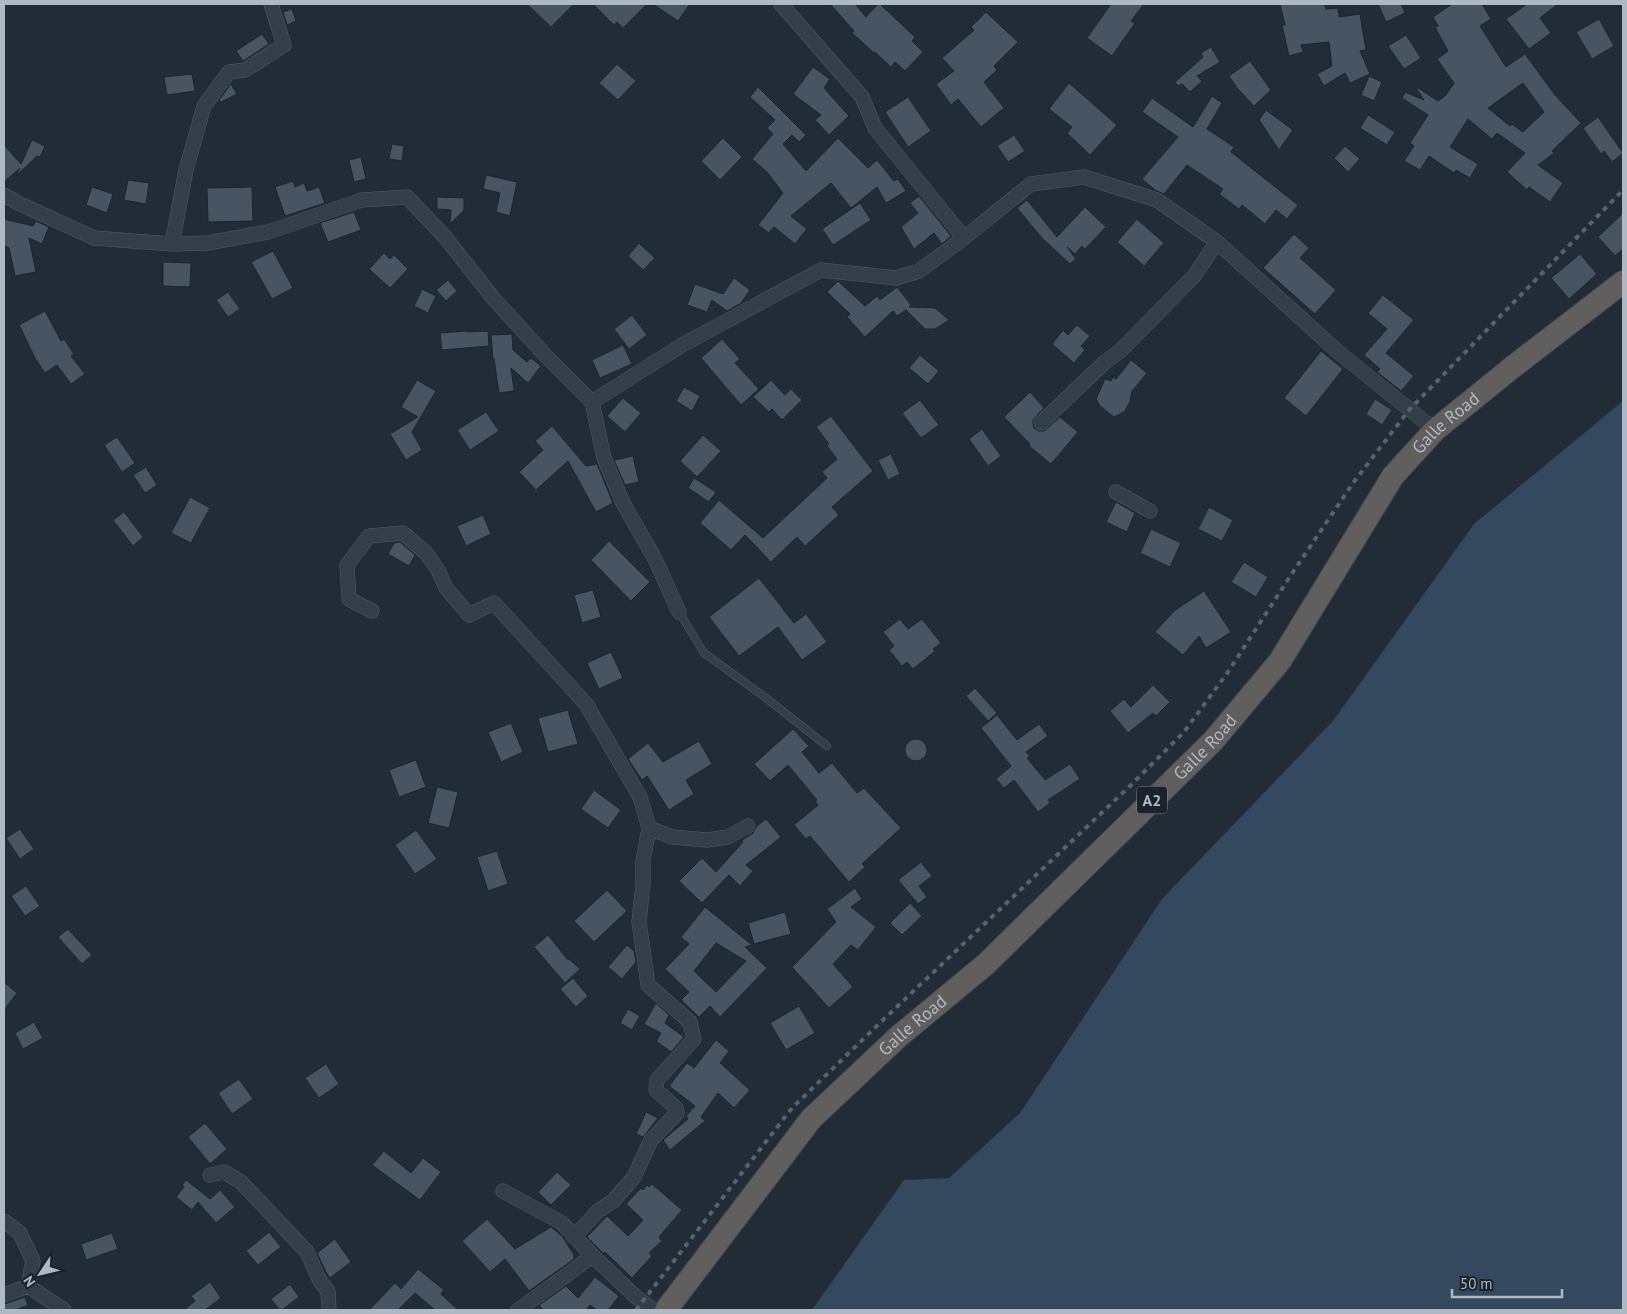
<svg xmlns="http://www.w3.org/2000/svg" width="1627" height="1314" viewBox="0 0 1627 1314" font-family="'PT Sans',sans-serif">
  <style>
    .water { fill: #35495e }
    .building { fill: #475461; stroke: #1c252e; fill-rule: evenodd }
    .lines { fill: none; stroke-linecap: round; stroke-linejoin: round }
    .service-casing { stroke: #525c65; stroke-width: 8 }
    .minor-casing { stroke: #525c65; stroke-width: 15 }
    .trunk-casing { stroke: #3f4952; stroke-width: 24 }
    .service { stroke: #343e48; stroke-width: 7 }
    .minor { stroke: #343e48; stroke-width: 14 }
    .trunk { stroke: #605f5d; stroke-width: 22 }
    .rail { stroke: #56626f; stroke-width: 4; stroke-dasharray: 5 5; stroke-linecap: butt }
    .labels { text-anchor: middle; stroke-width: 4.5; stroke-linejoin: round; paint-order: stroke }
    .shield { fill: #1a232c; stroke: #828c96; stroke-width: 1 }
    .shield-label { font-size: 16px; font-weight: bold; fill: #afb9c4 }
    .street-label { font-size: 18px; fill: #afb9c4; stroke: #1a232c }
  </style>
  <rect width="100%" height="100%" fill="#212c37"/>
  <path class="water" d="M1623,401V1310H812L904,1180L949,1178L1020,1113L1162,899L1333,721L1474,524Z"/>
  <path class="building" d="M527,4H574L551,27Z
    M593,4H647L623,28L617,22L614,25Z
    M653,4H690L678,21Z
    M830,4H855L866,17L878,4H880L915,37L912,41L923,52L905,71L895,62L891,67L875,52L874,53L852,33L854,31Z
    M1111,4H1144L1131,21L1135,23L1112,56L1087,38Z
    M1280,4H1324L1326,9L1338,8L1339,17L1360,14L1366,50L1360,51L1370,74L1350,83L1345,73L1324,86L1317,74L1332,66L1329,42L1301,45L1303,52L1289,56L1282,25H1285Z
    M1378,4H1401L1405,13L1386,22Z
    M1452,4H1482L1491,19L1480,26L1506,67L1525,54L1555,95L1581,123L1552,151L1554,153L1538,165L1563,183L1550,202L1529,187L1527,190L1507,172L1525,153L1497,133L1492,139L1468,119L1450,147L1478,164L1470,178L1456,170L1454,173L1429,156L1420,170L1404,161L1414,146L1410,143L1428,115L1402,98L1405,92L1424,100L1415,86L1438,101L1446,95L1454,83L1437,59L1448,51L1435,27L1438,26L1433,17ZM1523,83L1544,112L1523,132L1512,124L1510,126L1488,108Z
    M1527,4H1558L1540,18L1551,33L1529,49L1506,19Z
    M292,9L296,21L287,25L283,12Z
    M986,12L1018,42L994,66L997,70L984,82L1004,108L981,127L958,99L951,105L936,84L954,71L942,58L974,30L971,27Z
    M1599,19L1614,46L1592,59L1576,32Z
    M262,34L269,44L243,61L236,51Z
    M1406,35L1421,58L1404,69L1388,46Z
    M1211,47L1220,62L1197,76L1202,81L1190,92L1182,84L1178,86L1175,82L1203,57L1201,53Z
    M1250,61L1271,90L1254,106L1237,88L1229,76Z
    M617,64L636,81L618,100L599,83Z
    M813,67L830,79L824,88L849,116L829,135L815,120L821,115L793,94Z
    M192,74L195,91L167,95L164,77Z
    M1369,76L1382,82L1374,101L1361,95Z
    M1069,83L1117,125L1090,155L1067,133L1072,127L1049,109Z
    M231,84L237,94L221,102L219,100Z
    M758,87L806,135L799,142L792,135L783,144L806,171L838,138L868,168L877,160L894,181L898,179L906,191L886,203L877,187L851,208L831,183L791,216L807,229L795,244L774,227L769,233L758,225L783,193L767,172L752,159L773,134L767,128L775,120L750,97Z
    M1212,96L1222,103L1207,129L1234,147L1231,152L1298,205L1287,219L1276,210L1265,224L1242,205L1239,209L1219,194L1223,189L1187,165L1164,194L1155,190L1142,179L1178,137L1142,112L1152,98L1193,127Z
    M908,97L931,131L908,147L885,112Z
    M1266,110L1293,130L1279,150L1259,120Z
    M1368,115L1395,132L1387,145L1360,128Z
    M1598,117L1623,153L1612,162L1604,151L1601,154L1583,128Z
    M1014,135L1025,151L1008,162L997,146Z
    M723,138L742,157L720,180L701,161Z
    M32,140L45,146L40,157L37,156L16,176L20,168L4,182V145L21,164Z
    M392,144L404,146L402,161L389,159Z
    M1345,146L1360,159L1348,172L1334,158Z
    M361,157L366,179L354,182L349,160Z
    M486,175L517,182L510,216L496,212L500,193L483,189Z
    M128,180L149,183L146,204L124,200Z
    M293,181L295,187L304,183L307,191L319,187L325,203L285,216L275,187Z
    M92,187L113,194L107,213L86,205Z
    M252,187L253,221L208,222L207,188Z
    M919,196L951,236L942,244L934,233L914,249L901,227L918,213L910,203Z
    M437,197L464,198V210L450,224L451,210L437,209Z
    M1027,200L1057,237L1085,207L1106,227L1085,249L1082,246L1075,254L1067,247L1076,259L1070,264L1042,238L1017,208Z
    M860,203L871,220L833,245L822,229Z
    M354,212L361,230L328,242L320,223Z
    M1623,213V249L1615,256L1598,237Z
    M4,219L33,226L36,221L49,227L42,244L29,238L36,272L15,276L9,248L4,246Z
    M1137,219L1164,243L1144,266L1117,242Z
    M1294,234L1309,248L1300,258L1336,290L1315,314L1263,268Z
    M639,243L655,258L643,270L628,256Z
    M273,251L293,288L272,299L251,262Z
    M384,253L390,259L394,255L408,269L390,288L369,269Z
    M1580,254L1597,274L1569,299L1551,278Z
    M163,262L191,263L190,287L163,286Z
    M734,278L750,290L741,303L727,311L712,300L707,312L687,305L695,284L723,294Z
    M448,280L457,291L446,301L436,290Z
    M838,281L865,306L877,296L880,300L897,287L911,305L909,307L935,308L949,320L935,329H925L906,310L897,316L893,311L865,337L847,317L850,314L827,292Z
    M422,289L436,296L428,313L414,306Z
    M228,292L240,309L228,317L216,300Z
    M1383,295L1414,320L1386,353L1414,376L1401,391L1377,372L1380,369L1364,355L1387,329L1368,313Z
    M45,311L61,341L64,339L74,354L71,356L85,374L71,384L57,365L45,373L35,358L19,325Z
    M632,315L647,335L629,349L614,329Z
    M1077,325L1090,336L1081,346L1085,350L1074,363L1052,344L1063,330L1068,335Z
    M467,331V332L488,331L489,346L442,350L440,333Z
    M512,334L513,350L527,362L531,358L541,366L528,383L511,368L514,391L499,393L494,359H493L491,335Z
    M722,339L740,359L735,363L759,389L741,405L701,358Z
    M623,345L632,364L600,378L592,360Z
    M1321,351L1343,369L1306,416L1284,398Z
    M920,355L939,371L928,384L909,368Z
    M1131,360L1147,373L1132,391L1130,402L1124,412L1114,417L1100,406L1096,399L1105,379L1111,381L1113,377L1116,379Z
    M417,380L436,391L412,432L422,450L406,460L390,434L418,417L401,407Z
    M771,380L785,395L791,389L802,400L782,420L772,409L769,412L753,397Z
    M684,387L700,396L692,411L676,401Z
    M1030,392L1044,408L1033,420V426L1035,429L1039,431H1044L1060,417L1078,432L1051,464L1029,446L1030,444L1004,417Z
    M623,398L641,413L625,432L607,416Z
    M1375,399L1392,410L1382,425L1366,414Z
    M920,400L939,425L921,438L902,413Z
    M486,412L499,431L470,450L457,430Z
    M831,416L873,471L832,507L839,515L805,546L797,537L771,562L745,535L731,550L700,523L719,500L763,538L827,478L822,472L837,459L827,446L829,444L816,427Z
    M552,426L586,466L597,464L613,503L596,512L568,461L536,490L519,472L543,450L535,441Z
    M982,429L1001,456L988,466L969,439Z
    M703,435L721,451L697,477L680,461Z
    M117,437L135,463L122,472L104,445Z
    M891,454L900,474L888,480L878,460Z
    M633,456L639,482L625,485L614,460Z
    M146,467L157,485L145,493L133,475Z
    M694,478L716,492L709,502L688,488Z
    M190,497L210,508L191,543L171,533Z
    M1116,502L1135,513L1127,532L1106,522Z
    M1209,507L1233,520L1222,541L1198,529Z
    M124,512L143,537L133,546L113,520Z
    M483,515L491,534L466,546L457,526Z
    M1151,529L1181,543L1170,567L1140,553Z
    M609,541L650,582L631,601L591,560Z
    M400,542L415,555L409,566L388,554L394,543Z
    M1244,562L1268,577L1256,597L1231,582Z
    M759,578L794,623L806,614L827,642L802,660L778,627L739,656L709,617Z
    M593,590L601,617L582,623L574,595Z
    M1204,591L1231,632L1206,648L1199,636L1183,655L1155,632L1174,611Z
    M900,619L908,629L922,619L941,643L933,649L935,651L913,669L907,662L902,666L889,650L894,646L883,632Z
    M611,652L623,678L599,689L587,663Z
    M1153,685L1170,702L1156,716L1153,713L1128,733L1110,711L1124,699L1131,707Z
    M975,688L997,713L988,721L966,696Z
    M568,710L578,744L548,752L538,718Z
    M997,715L1017,740L1039,724L1048,736L1026,752L1030,756L1027,758L1045,780L1070,764L1080,779L1048,800L1050,803L1038,812L1014,780L1004,788L996,779L1011,766L981,728Z
    M511,723L523,752L501,762L488,732Z
    M793,729L809,746L802,752L819,773L832,763L857,793L864,788L901,828L862,864L865,867L849,882L810,836L806,839L794,825L818,805L815,801L817,800L788,765L770,781L754,764Z
    M905 750a11 11 0 1 1 22 0a11 11 0 1 1-22 0Z
    M699,741L712,764L686,780L694,794L669,810L647,776L642,780L628,759L648,743L663,762Z
    M416,760L426,787L399,797L389,770Z
    M437,787L458,792L449,828L428,823Z
    M594,790L621,810L608,828L581,809Z
    M766,819L781,837L746,865L753,871L740,886L729,875L702,903L679,881L702,858L716,872L743,842L742,840L753,833L757,826Z
    M20,829L34,849L20,859L6,838Z
    M416,830L437,859L415,874L395,845Z
    M497,851L508,884L488,891L477,857Z
    M921,862L932,876L919,886L927,897L918,904L898,880Z
    M26,886L40,906L25,916L11,896Z
    M855,888L862,899L851,907L876,927L858,950L851,945L833,964L853,987L829,1008L792,967L836,922L827,909Z
    M607,890L627,911L594,942L574,921Z
    M910,903L922,916L902,935L890,923Z
    M705,907L752,945L745,947L767,968L720,1017L710,1006L699,1017L681,1000L689,992L665,969L689,944L681,937ZM716,943L746,961L716,992L694,971Z
    M785,912L791,934L754,944L748,923Z
    M68,929L92,955L82,964L58,937Z
    M548,935L568,960L569,959L580,969L565,983L534,947Z
    M627,945L634,951L636,962L622,979L608,967Z
    M573,978L588,996L576,1007L560,989Z
    M4,982L17,993L4,1010Z
    M656,1003L669,1015L665,1023L684,1037L671,1052L656,1041L661,1033L644,1024Z
    M799,1006L815,1033L786,1050L770,1023Z
    M628,1009L640,1016L632,1030L620,1023Z
    M34,1022L43,1038L23,1049L15,1033Z
    M716,1040L729,1051L720,1063L750,1090L734,1108L718,1093L701,1117L705,1121L670,1150L663,1140L688,1119L686,1116L695,1106L669,1086L687,1063L694,1068Z
    M326,1064L339,1084L319,1098L305,1078Z
    M239,1079L253,1099L232,1114L218,1093Z
    M646,1112L658,1118L643,1137L636,1134Z
    M205,1123L227,1149L210,1164L188,1137Z
    M384,1151L411,1173L423,1158L441,1172L420,1200L372,1165Z
    M557,1172L571,1185L551,1205L538,1192Z
    M186,1180L210,1199L220,1190L235,1207L216,1223L198,1202L192,1210L176,1197L184,1187L182,1185Z
    M652,1184L682,1210L659,1237L662,1241L649,1253L652,1256L632,1278L605,1252L604,1254L587,1237L607,1216L628,1236L643,1220L626,1204L641,1188L643,1190L647,1185L649,1187Z
    M487,1219L515,1249L551,1227L562,1236L574,1255V1259L529,1291L505,1259L490,1272L462,1241Z
    M269,1232L281,1247L258,1265L246,1251Z
    M112,1233L118,1249L86,1260L81,1244Z
    M335,1239L351,1262L330,1278L326,1272L317,1253Z
    M418,1269L444,1290L441,1294L458,1310H435L415,1293L398,1310H369L395,1283L401,1289Z
    M595,1277L619,1296L608,1310H597L590,1305L587,1308L589,1310H543L539,1305L566,1286L578,1298Z
    M210,1282L221,1298L205,1310H184L195,1301L191,1296Z
    M290,1284L299,1297L282,1310H280L271,1299Z
    M25,1297L28,1305L16,1310H4V1304Z"/>
  <g class="lines">
    <g class="service-casing">
      <path id="service" d="M679,612L704,653L766,698L827,746"/>
    </g>
    <g class="minor-casing">
      <path id="minor" d="M781,4L862,97L875,128L964,238
        M4,195L18,203L94,238L172,244L208,243L268,232L362,200L407,197L445,237L493,298L545,355L592,402L682,345L821,270L896,278L919,271L964,238L1031,184L1084,177L1157,200L1217,242L1337,351L1435,430
        M172,244L186,170L204,106L229,72L245,70L284,45L271,4
        M592,402L604,458L623,503L655,559L679,612
        M1041,423L1105,362L1120,351L1194,276L1217,242
        M1116,492L1150,511
        M372,611L349,599L347,565L369,536L403,533L426,553L438,570L446,588L469,615L494,603L586,704L640,797L649,828L643,861V884L639,922L648,985L690,1022L694,1039L657,1080L656,1090L676,1108L677,1113L651,1140L634,1177L613,1201L598,1211L574,1237
        M649,828L672,837L707,840L728,837L748,826
        M210,1175L224,1172L241,1182L307,1252L320,1281L328,1291L329,1310
        M503,1191L562,1223L592,1255L636,1297L653,1310
        M4,1221L20,1233L33,1261L28,1286L4,1295
        M28,1286L64,1310
        M518,1310L579,1266L592,1255"/>
    </g>
    <g class="trunk-casing">
      <g id="trunk">
        <path id="s1" d="M666,1310L811,1119L898,1037L986,964L1213,741L1280,661L1393,476L1435,430L1514,366L1623,282"/>
      </g>
    </g>
    <use href="#service" class="service"/>
    <use href="#minor" class="minor"/>
    <use href="#trunk" class="trunk"/>
    <path class="rail" d="M636,1310L792,1108L883,1020L1130,786L1184,732L1228,672L1289,578L1353,483L1409,410L1623,190"/>
  </g>
  <g class="labels">
    <rect class="shield" x="1137" y="786.5" width="30" height="27" rx="4"/>
    <g class="shield-label">
      <text x="1152" y="806">A2</text>
    </g>
    <g class="street-label">
      <text dy="6" stroke="none"><textPath href="#s1" startOffset="1188">Galle Road</textPath></text>
      <text dy="6" stroke="none"><textPath href="#s1" startOffset="782">Galle Road</textPath></text>
      <text dy="6" stroke="none"><textPath href="#s1" startOffset="378">Galle Road</textPath></text>
    </g>
  </g>
  <rect width="1627" height="1314" fill="none" stroke="#afb9c4" stroke-width="10"/>
  <g transform="translate(40 1274) rotate(235)" stroke="#1a232c" stroke-width="4" paint-order="stroke">
  <path d="M0-4L9 19L0 12L-9 19Z" fill="#afb9c4"/>
  <text y="-8" font-size="14" font-weight="bold" text-anchor="middle" fill="#afb9c4">N</text>
  </g>
  <path d="M1452 1289v8h110v-8" fill="none" stroke="#afb9c4" stroke-width="2.5"/>
  <text x="1460" y="1289" font-size="15" fill="#afb9c4" stroke="#1a232c" stroke-width="4" paint-order="stroke">50 m</text>
</svg>
